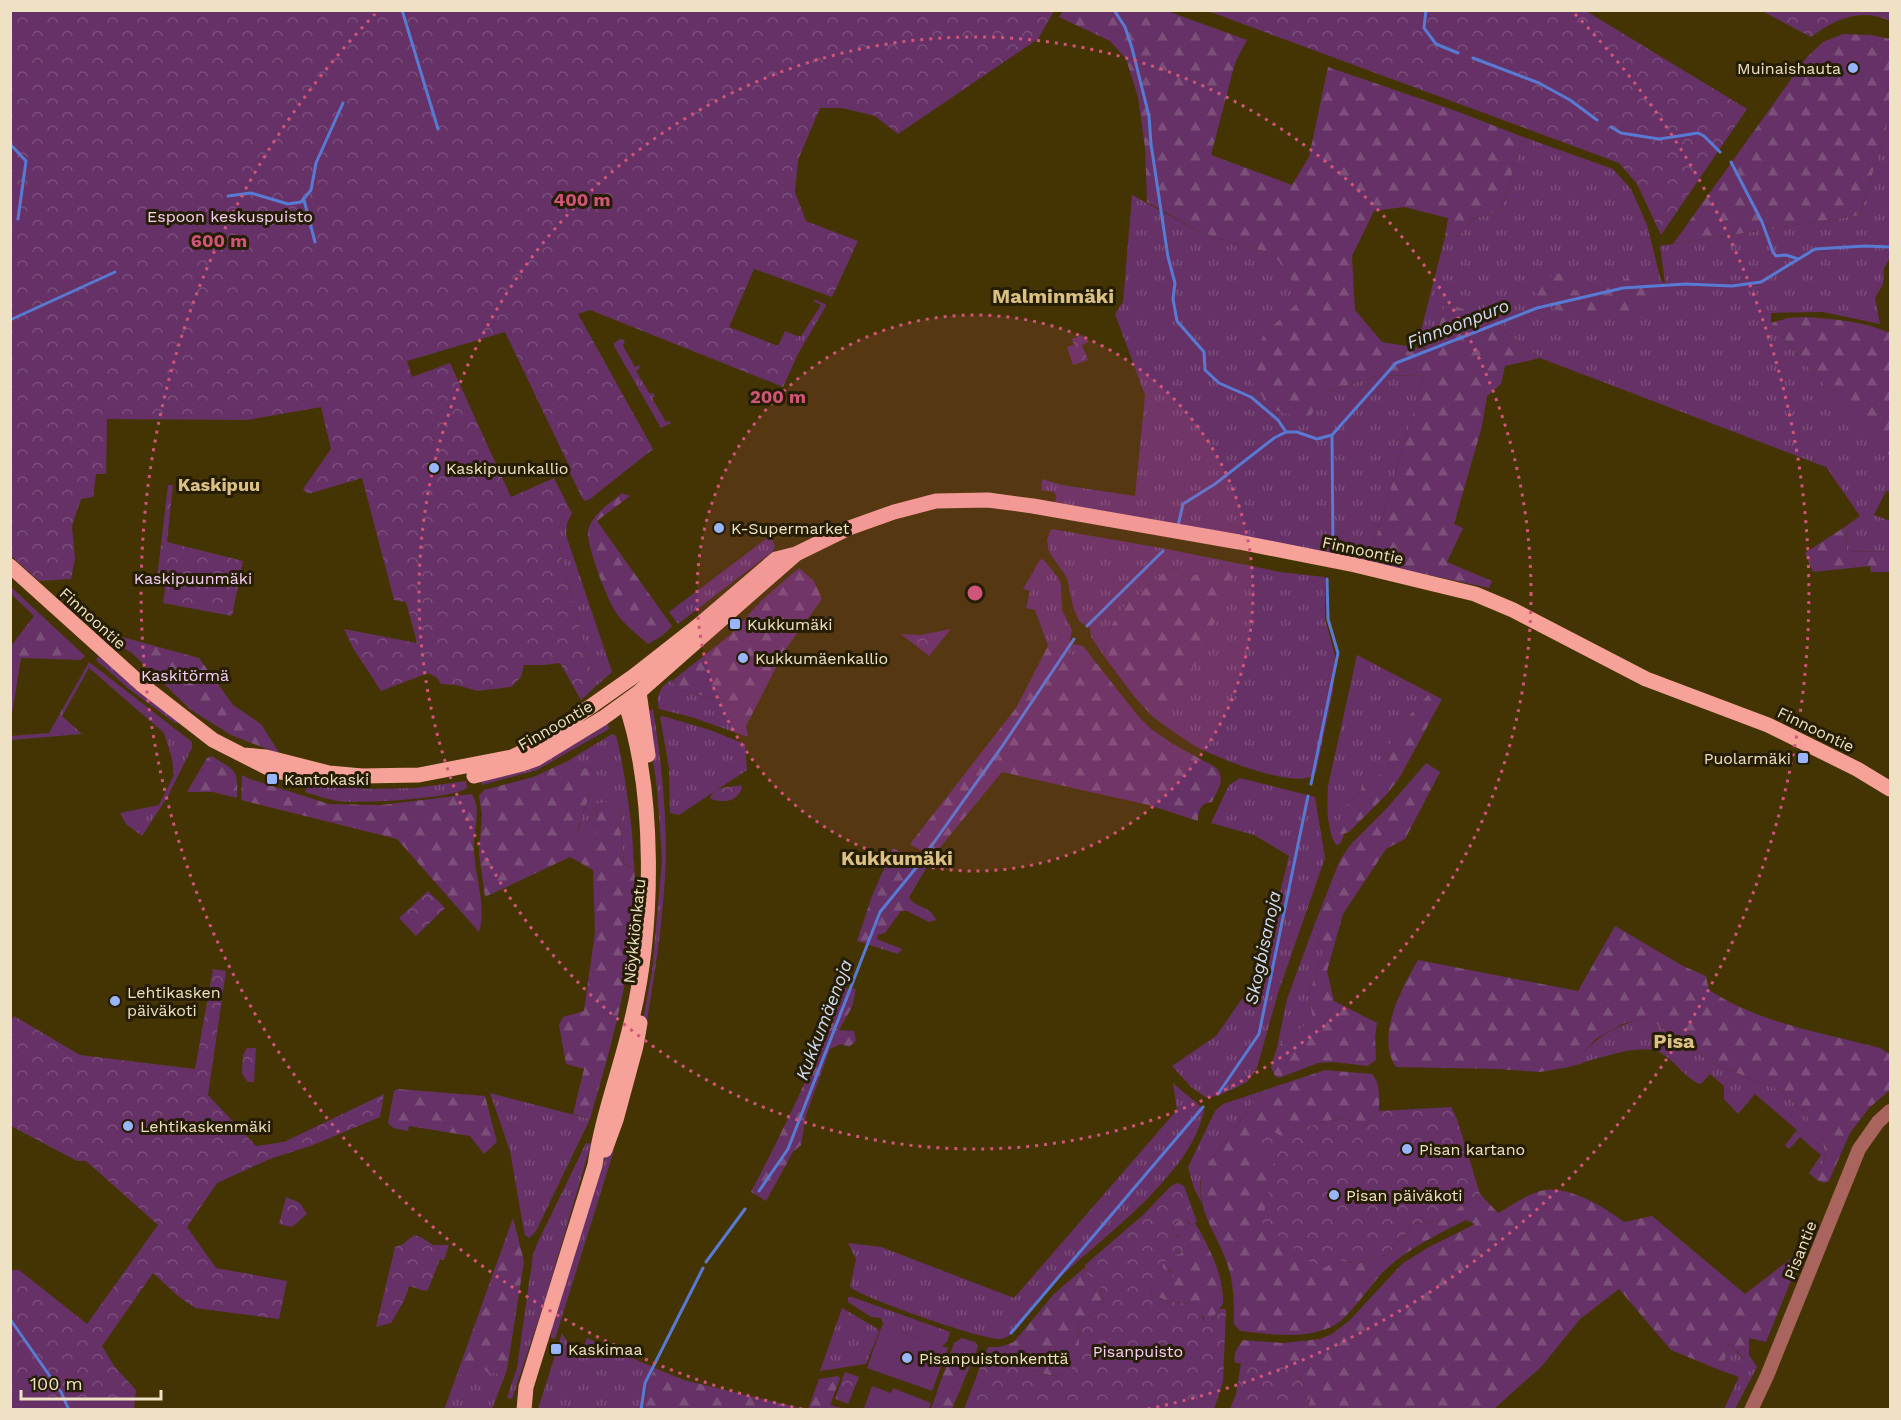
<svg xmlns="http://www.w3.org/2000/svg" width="1901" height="1420" viewBox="0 0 1901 1420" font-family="'Work Sans',sans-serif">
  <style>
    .grass { fill: url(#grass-tufts) }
    .forest { fill: url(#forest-firs) }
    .park { fill: url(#park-crowns) }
    .garden { fill: #653166 }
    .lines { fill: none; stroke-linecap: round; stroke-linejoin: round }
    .stream { stroke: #587ad3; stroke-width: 3 }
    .minor { stroke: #a9645d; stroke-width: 14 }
    .major { stroke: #f7a299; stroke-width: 15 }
    .ring { fill: none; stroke: #d0557a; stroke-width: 3; stroke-dasharray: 3 6 }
    .poi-dot { fill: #98b5fd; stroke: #261d05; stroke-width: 2 }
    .labels { text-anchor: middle; stroke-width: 6; stroke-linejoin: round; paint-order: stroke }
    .poi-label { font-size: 16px; fill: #efe2c4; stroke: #261d05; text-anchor: start }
    .park-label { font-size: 16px; fill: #f7cff7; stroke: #261d05 }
    .street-label { font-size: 16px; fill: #efe2c4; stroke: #261d05 }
    .water-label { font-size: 18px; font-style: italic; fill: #d2dcf4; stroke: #261d05 }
    .neighbourhood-label { font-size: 18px; font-weight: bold; fill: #dac085; stroke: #261d05 }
    .quarter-label { font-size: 20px; font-weight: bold; fill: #dac085; stroke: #261d05 }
    .centre { fill: #d0557a; stroke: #261d05; stroke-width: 3 }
    .ring-label { font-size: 18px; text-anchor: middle; font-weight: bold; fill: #d0557a; stroke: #261d05; stroke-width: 6; stroke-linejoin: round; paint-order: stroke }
  </style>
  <defs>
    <pattern id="grass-tufts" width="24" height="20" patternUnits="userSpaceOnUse" patternTransform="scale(1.5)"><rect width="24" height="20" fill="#653166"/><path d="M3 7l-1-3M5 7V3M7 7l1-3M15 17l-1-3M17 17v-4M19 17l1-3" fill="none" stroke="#7b4f7a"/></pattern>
    <pattern id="forest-firs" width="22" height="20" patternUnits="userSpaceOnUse" patternTransform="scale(1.5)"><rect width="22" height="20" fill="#653166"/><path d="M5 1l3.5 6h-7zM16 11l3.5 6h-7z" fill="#7b4f7a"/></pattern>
    <pattern id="park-crowns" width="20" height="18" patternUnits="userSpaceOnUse" patternTransform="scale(1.5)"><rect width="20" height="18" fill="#653166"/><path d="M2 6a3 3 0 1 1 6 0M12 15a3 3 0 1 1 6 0" fill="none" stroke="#7b4f7a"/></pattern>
  </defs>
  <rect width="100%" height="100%" fill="#453403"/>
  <path class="grass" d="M1890,115V258L1884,268L1883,284L1875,298L1880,324L1823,312L1771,313V323L1808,367L1890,456V492L1886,491L1874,515L1890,521V552L1847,551L1846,526L1860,516L1826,467L1540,358L1491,320L1446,302L1432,350L1417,346L1445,237L1460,235L1471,219L1501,211L1523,137L1613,169L1631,189L1647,225L1661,281L1665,283L1660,246L1860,215Z
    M1132,195L1196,230L1228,242L1274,254L1304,298L1265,333L1327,392L1379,375L1424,376L1369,562L1055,502L1056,495L1054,492L1041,490L1042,479L1062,485L1135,496L1145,395L1115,314L1123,302Z
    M816,300L825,304L826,306L798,354L791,351L797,336H801L821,305L813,301Z
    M621,339L625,341L623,346L635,367L639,365L640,368L636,371L650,394L653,393L655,396L652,398L666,422L669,421L671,423L661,428L614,346V343Z
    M568,506L572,513L567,523L566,535L612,672L595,687L556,535Z
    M1052,529L1167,549L1280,572L1325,577V619L1335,655L1333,691L1316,772C1303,794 1213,756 1195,746C1180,737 1167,727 1153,717L1161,716L1207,644L1232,571L1223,565L1189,577L1184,576L1174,568L1167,570L1121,609L1106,635L1104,656L1091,637L1090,628L1079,621L1073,607L1067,578L1049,552L1047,540L1050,531Z
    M770,536L775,546L773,551L678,624L669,612Z
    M1043,559L1057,576L1061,584L1062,610L1072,630L1070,641L1072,644L1083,646L1097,664L1048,646L1035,610L1026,608L1030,591L1023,589L1040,560Z
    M1357,655L1430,693C1414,711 1381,738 1390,765C1384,776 1374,778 1362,782L1361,790L1349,802L1341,835H1344L1340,844L1336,845C1326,829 1327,803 1328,786Z
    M98,657L104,658L179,722L178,723H175L129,689L96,660Z
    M89,662L192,742V748L168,796L142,836L126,824L120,813L159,805L174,775L172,759L164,733L89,668L62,716L82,734L11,740V736L49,733Z
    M671,680L677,689L728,702L746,726L748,737L691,717L659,709C656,695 659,688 671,680Z
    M653,709C661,758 666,806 666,856C664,918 654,981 643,1043L640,1036L652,971L662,860L657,788L646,713Z
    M663,716L710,730L745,744L747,770L679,815L670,813L669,768L660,717Z
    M608,724L609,729L537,770L482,785L480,778L543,763Z
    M612,734L616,736C622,754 638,853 632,868L624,863L620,826L621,810L607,802L596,804L598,838L583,846L577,833L590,793V771L566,762Z
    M1240,778L1315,797L1325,858L1278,993L1257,1068L1247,1082L1220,1095L1207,1098L1191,1087L1172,1066L1216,1036L1260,973L1289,856L1254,835L1211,823L1229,785Z
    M310,780L335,782L365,789L415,788L466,781L467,788C451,799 359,804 337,801C326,799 316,795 305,792Z
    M1315,923L1323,953L1309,994L1312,1015L1309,1022L1277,1047L1287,999Z
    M1647,1017L1714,1064L1782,1091L1809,1118L1822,1138L1826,1156L1817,1175V1180L1809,1173L1821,1155L1800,1137L1789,1149L1785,1145L1797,1130L1755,1094L1738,1114L1724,1099V1086L1710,1074L1701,1084L1697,1083C1684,1076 1675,1061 1661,1053C1642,1041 1591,1061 1569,1067C1597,1038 1607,1028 1647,1017Z
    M1173,1083C1180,1090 1200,1104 1204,1111C1199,1133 1186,1155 1172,1171C1134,1219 1082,1253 1040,1297C1028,1310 1019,1336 1000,1339C986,1341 862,1298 850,1287L856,1259L848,1243L881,1247L1014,1298L1177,1110Z
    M1262,1091L1202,1172L1200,1183L1201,1202L1194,1188L1188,1167L1215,1111L1223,1104Z
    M490,1093L590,1119L536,1231L529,1238L525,1235L523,1226L510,1151Z
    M586,1143L591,1144L546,1297L512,1399L507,1398L517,1368L533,1255L537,1244Z
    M608,1148L614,1150L555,1339L551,1338L553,1316Z
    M848,1297H852L950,1332L947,1342L942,1346L884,1326L881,1318L871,1317L848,1302Z
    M842,1308L878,1329L879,1332L866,1364L820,1371Z
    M562,1333L569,1345L582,1350L587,1338L655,1368L648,1384L643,1409H538Z
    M1729,1343L1742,1358L1749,1355L1757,1367L1735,1409H1724L1739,1377L1722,1371Z
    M480,1365L501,1374L507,1370L492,1409L444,1410L457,1374L469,1375L473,1368Z"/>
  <path class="forest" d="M1063,11H1167L1247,40L1235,63L1211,155L1292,185L1309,157L1328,67L1459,112L1523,137L1501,211L1471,219L1460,235L1445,237L1448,218L1404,207L1374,211L1352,256L1355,310L1382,342L1432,350L1446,302L1491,320L1540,358L1505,366L1501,384L1487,396L1482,426L1454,524L1463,528L1447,562L1492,581L1489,588L1369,562L1424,376L1379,375L1327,392L1307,421L1272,409L1244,372L1265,333L1303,298L1274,254L1228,242L1196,230L1147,202L1145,148L1138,97L1126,59L1110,41L1059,17Z
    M1843,34L1871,35L1890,39V115L1860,215L1673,244L1807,57L1823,42Z
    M1648,267L1653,318L1564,315L1533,291L1546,279L1562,272L1572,291L1616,284Z
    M1804,317C1834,319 1863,321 1890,333V456L1808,367L1771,323L1788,318Z
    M622,493L630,496L597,521L672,626L662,636L648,644C637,634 623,624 615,611C607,599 586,544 588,531C591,515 610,503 622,493Z
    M1846,526L1847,551L1890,552V572H1871L1870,566L1813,572L1805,553Z
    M1223,565L1230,567L1233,571L1207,644L1167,712L1161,716L1153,717L1133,695L1104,656L1106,635L1121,609L1167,570L1174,568L1184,576L1189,577Z
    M799,568L814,581L822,599L785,650L746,726L728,702L677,689L672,681L730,635L762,600Z
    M11,587L85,656L81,660L21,658L11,720V646L34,616L11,594Z
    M100,631L199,658L233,705L261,724L280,754L231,735L191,710L132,653L111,641Z
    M1048,646L1097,664L1138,716L1151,729L1173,744L1215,767C1227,778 1218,789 1212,802C1201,803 1198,810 1198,821L1149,805L1002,772L932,857L910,844L1016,708Z
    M1430,693L1442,699L1400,777L1387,794L1349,832L1341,835L1339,832L1340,820L1349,802L1361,790L1362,782L1367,777C1378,777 1384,775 1390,765C1381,738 1414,711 1430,693Z
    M212,756C236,772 238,768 237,798L213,792H187L207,758Z
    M566,762L590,770V793L577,832L583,845L598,838L596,804L607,802L621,809L620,826L624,863L631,868L634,862C640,950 614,1035 590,1119L573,1114L584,1069L566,1064L559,1025L563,1017L584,1011L595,932L593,870L570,857L485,897L479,853L482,814L479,796L484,790L533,777Z
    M1426,763L1440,772L1405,839L1386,849L1343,914L1327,971L1334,1001L1377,1023L1375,1037L1376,1060L1367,1066L1334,1062L1318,1063L1279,1078L1275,1076L1271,1067L1277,1047L1309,1022L1312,1015L1309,994L1323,953L1315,923L1340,860L1351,844L1387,808Z
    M242,775L250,779L329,804L381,805L472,794C481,809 475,825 474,841C472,871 488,903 479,932L397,839L241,800Z
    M893,848L927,867L909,897C918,911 930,904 936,920L929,922L907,911H901L885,933L878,935L877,939L902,949L898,954L857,941L872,896Z
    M1615,926L1683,966L1706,976L1709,990C1759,1023 1823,1033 1880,1048L1890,1054V1090L1869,1108L1850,1133L1829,1181L1824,1183L1817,1180V1175L1826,1156L1822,1138L1809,1118L1782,1091L1714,1064L1647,1017L1622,1024L1596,1039L1569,1067L1540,1072L1497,1069L1396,1067C1375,1036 1402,988 1418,960L1578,991Z
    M842,987L856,989L852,1007L839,1030L854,1031L856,1041L849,1047L841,1044L830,1049L806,1115L801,1145L793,1152L766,1201L751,1192C785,1127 819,1058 842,987Z
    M1325,1070L1372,1074C1381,1084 1379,1099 1379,1111L1366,1126L1342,1118L1305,1127L1289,1144L1252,1147L1275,1163L1340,1260L1357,1264L1388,1254L1415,1224L1439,1221L1480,1194L1498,1213C1511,1206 1526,1195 1540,1191C1565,1183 1605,1207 1624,1222L1652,1216L1745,1294L1797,1254L1801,1256L1766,1342L1749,1338V1355L1743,1358L1729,1343L1722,1371L1671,1350L1619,1289L1580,1319L1542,1366L1494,1409H1308L1311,1394L1290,1366L1235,1363C1233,1353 1237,1348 1243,1340L1283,1343L1320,1339L1332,1334L1350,1320L1402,1264L1427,1248L1475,1224L1466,1220C1437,1235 1408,1248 1384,1271C1369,1286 1349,1319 1331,1327C1302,1340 1269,1334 1240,1331L1234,1324C1234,1303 1234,1281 1226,1260C1214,1228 1195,1209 1202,1172L1262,1091Z
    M398,1089L485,1096L497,1142L484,1154L470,1136L409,1126L408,1131L393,1128L388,1123L394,1091Z
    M513,1218L524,1261L507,1370L502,1374L488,1373L480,1365L473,1368L470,1375L457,1374Z
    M1181,1219H1186L1190,1225L1194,1223L1197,1226C1210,1250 1224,1275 1223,1304L1210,1322H1205L1198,1303C1182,1304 1163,1303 1151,1292L1152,1286L1172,1270L1166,1271L1163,1269V1263L1169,1257L1181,1253V1238L1173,1233L1172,1227Z
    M1084,1268L1086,1272L1100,1284L1103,1298L1093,1315L1080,1320C1076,1330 1082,1344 1077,1357C1075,1363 1072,1370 1067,1374C1053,1383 1002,1357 986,1352L988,1347H1000L1014,1342L1054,1294Z
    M962,1338L975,1342L978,1347L952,1409H931L954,1343Z
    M655,1368L684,1380L799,1408L798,1410L643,1409L648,1384Z
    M838,1376L840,1379L830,1405L845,1409H808L819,1379Z"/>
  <path class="park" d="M11,11H1054L1038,39L898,134L875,116L842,108H820L798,160L795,192L806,221L858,241L832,297L754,269L729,327L778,346L785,331L797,336L791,351L798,354L783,387L590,310L578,314L653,449L590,499L585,501L582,498L569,471L571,470L505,332L407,361L412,377L450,363L511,497L554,478L568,506L556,535L595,687L581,700L560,663L544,665H524L521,677L511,687L477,691L457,685L441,684L437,678L428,673L381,691L353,648L344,629L417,643L406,602L394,600L362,478L308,494L303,489L331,449L321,407L247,420L107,419L106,474H96L93,497L81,499L72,526L75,559L71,579L39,581L11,556Z
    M1208,11H1586L1747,109L1661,235L1637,184L1619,163Z
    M1762,11H1890V21C1862,7 1834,19 1811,37Z
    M1082,335L1089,342L1082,345L1088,360L1073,365L1067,347L1074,345L1072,339Z
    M168,485H173L167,542L243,561L232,616L163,603L165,589L157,579Z
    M951,629L929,656L901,634L920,635Z
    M741,785L742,788C736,804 722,802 710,799C714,785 729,788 741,785Z
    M428,891L445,908L416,936L399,918Z
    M213,969L226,971L208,1095L256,1146L284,1142L384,1094L380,1117L313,1145L270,1159L217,1183L187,1227L216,1268L287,1281L279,1319L195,1308L178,1296L153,1273L102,1346L114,1366L136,1390L134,1409H11V1270H19L87,1324L158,1225L86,1161H77L11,1126L10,1022L14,1016L80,1055L195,1069Z
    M247,1048H256L254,1082H248L242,1074L243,1055Z
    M1451,1107L1457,1119L1480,1194L1439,1221L1415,1224L1388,1254L1357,1264L1340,1260L1319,1270L1262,1222L1275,1163L1252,1147L1266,1125L1289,1143L1305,1127L1342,1118L1366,1126L1379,1111Z
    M1177,1183L1184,1186L1197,1222L1191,1225L1186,1219H1181L1172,1227C1173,1236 1178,1236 1184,1240L1185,1248C1180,1255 1170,1256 1163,1263V1269L1174,1272V1276L1152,1286L1151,1292C1163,1303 1182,1304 1198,1303C1204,1308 1200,1317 1205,1322H1210L1220,1309H1226L1223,1382L1214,1409H964L986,1352C1003,1358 1045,1378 1060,1376C1070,1375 1074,1365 1077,1356C1082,1343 1076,1329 1080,1320L1093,1315L1103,1298L1100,1284L1085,1272V1265L1143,1215L1171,1186Z
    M286,1197L300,1203L307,1214L292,1227L279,1224Z
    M414,1235L421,1237L433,1245H449L444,1260L440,1259L428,1290L425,1291L409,1286L404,1301L391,1323L376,1327L395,1247L403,1244Z
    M1241,1363L1290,1366L1311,1394L1308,1409H1230L1236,1394Z
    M845,1372L859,1377L848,1404L835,1399Z"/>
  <path class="garden" d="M882,1325L948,1348L932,1391L867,1368Z
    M33,1369L40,1383L16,1395L11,1379Z
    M42,1385L52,1405L41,1409H22L16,1397Z
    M872,1386L891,1393L893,1388L931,1403L929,1409H867L864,1408Z"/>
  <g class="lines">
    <path class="stream" d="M402,10L438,129
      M1114,10L1125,27L1132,48L1149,116L1151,144L1168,257L1175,283L1173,299L1177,321L1204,352L1205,370L1219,383L1251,397L1278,420L1286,432
      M1426,10L1424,28L1436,44L1458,53
      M1473,58L1539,83L1570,100L1597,120
      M1611,127L1621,133L1659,139L1698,133L1704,136L1720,152
      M10,144L26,161L18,219
      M1731,162L1762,222L1773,252L1776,256L1786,255L1798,259
      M228,196L251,193L288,204L301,202L311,190L316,163L343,103
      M304,200L315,242
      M10,320L115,272
      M1332,435L1333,548
      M1178,526L1183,504L1215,484L1274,438L1286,432H1297L1317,439L1332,435L1396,363L1537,308L1623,288L1686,284L1732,286L1761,282L1815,249L1865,246L1890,247
      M1087,626L1163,551
      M1311,784L1338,653L1328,619L1327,579
      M925,855L1003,745L1074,639
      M1218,1094L1259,1034L1308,796
      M759,1191L788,1149L880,912L920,863
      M706,1262L745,1209
      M10,1319L61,1392L69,1410
      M1011,1333L1203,1107
      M641,1410L645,1383L703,1268"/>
    <path class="minor" d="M1751,1410L1767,1376L1859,1149L1878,1122L1890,1111"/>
    <path class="major" d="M10,566L141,684L213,740L274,771L301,775
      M639,692L648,755
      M243,755L266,757L329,773L362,776L419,775L512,757L533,747L634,676L699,625L776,559L796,554L849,528L894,512L936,501L988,500L1033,506L1239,542L1355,565L1475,594L1513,610L1646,679L1768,725L1857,769L1890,789
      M474,776L522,764L536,759L603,718L639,692L796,554
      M605,1150L616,1120L636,1046L640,1023
      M524,1410L526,1387L595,1165C602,1116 621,1068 632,1019C654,928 656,791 625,702"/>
  </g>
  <circle cx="975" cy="593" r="278" fill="#d0557a" fill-opacity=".12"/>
  <g class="ring">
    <circle cx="975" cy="593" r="278"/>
    <circle cx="975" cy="593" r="556"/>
    <path d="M802 1409A834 834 0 0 1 375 14M1575 14A834 834 0 0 1 1148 1409"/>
  </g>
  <g class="poi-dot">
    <circle cx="1853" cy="68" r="6"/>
    <circle cx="434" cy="468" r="6"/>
    <circle cx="719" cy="528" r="6"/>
    <rect x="729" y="618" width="12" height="12" rx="3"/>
    <circle cx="743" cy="658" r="6"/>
    <rect x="1797" y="752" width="12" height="12" rx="3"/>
    <rect x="266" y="773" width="12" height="12" rx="3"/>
    <circle cx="115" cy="1001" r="6"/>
    <circle cx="128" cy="1126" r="6"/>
    <circle cx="1407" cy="1149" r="6"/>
    <circle cx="1334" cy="1195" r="6"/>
    <rect x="550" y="1343" width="12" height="12" rx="3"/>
    <circle cx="907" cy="1358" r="6"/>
  </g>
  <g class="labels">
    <g class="poi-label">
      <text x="1841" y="74" text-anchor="end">Muinaishauta</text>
      <text x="446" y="474">Kaskipuunkallio</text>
      <text x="731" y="534">K-Supermarket</text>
      <text x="747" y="630">Kukkumäki</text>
      <text x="755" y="664">Kukkumäenkallio</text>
      <text x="1791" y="764" text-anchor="end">Puolarmäki</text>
      <text x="284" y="785">Kantokaski</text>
      <text x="127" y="998">Lehtikasken<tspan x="127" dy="18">päiväkoti</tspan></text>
      <text x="140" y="1132">Lehtikaskenmäki</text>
      <text x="1419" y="1155">Pisan kartano</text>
      <text x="1346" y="1201">Pisan päiväkoti</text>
      <text x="568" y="1355">Kaskimaa</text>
      <text x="919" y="1364">Pisanpuistonkenttä</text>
    </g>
    <g class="park-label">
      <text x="230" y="222">Espoon keskuspuisto</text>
      <text x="193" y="584">Kaskipuunmäki</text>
      <text x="185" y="681">Kaskitörmä</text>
      <text x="1138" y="1357">Pisanpuisto</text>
    </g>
    <g class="street-label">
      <text transform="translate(1363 550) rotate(12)" y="6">Finnoontie</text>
      <text transform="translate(93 618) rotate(42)" y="6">Finnoontie</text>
      <text transform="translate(555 725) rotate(-30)" y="6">Finnoontie</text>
      <text transform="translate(1816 729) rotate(26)" y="6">Finnoontie</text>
      <text transform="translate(634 931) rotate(-84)" y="6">Nöykkiönkatu</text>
      <text transform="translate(1800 1250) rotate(-68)" y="6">Pisantie</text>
    </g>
    <g class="water-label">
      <text transform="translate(1458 324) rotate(-21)" y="6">Finnoonpuro</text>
      <text transform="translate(1263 948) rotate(-78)" y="6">Skogbisanoja</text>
      <text transform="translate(824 1020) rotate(-69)" y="6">Kukkumäenoja</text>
    </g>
    <g class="neighbourhood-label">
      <text x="219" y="491">Kaskipuu</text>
    </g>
    <g class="quarter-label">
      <text x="1053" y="303">Malminmäki</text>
      <text x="897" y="865">Kukkumäki</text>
      <text x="1674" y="1048">Pisa</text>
    </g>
  </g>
  <circle cx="975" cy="593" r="9" class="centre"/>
  <g class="ring-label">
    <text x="582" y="206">400 m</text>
    <text x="219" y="247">600 m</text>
    <text x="778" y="403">200 m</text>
  </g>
  <rect width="1901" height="1420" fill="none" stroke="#efe2c4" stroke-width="24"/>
  <path d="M21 1390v9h140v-9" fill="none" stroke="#efe2c4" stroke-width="3"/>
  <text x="30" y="1390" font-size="18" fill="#efe2c4" stroke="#261d05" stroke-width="4.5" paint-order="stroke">100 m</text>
</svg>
